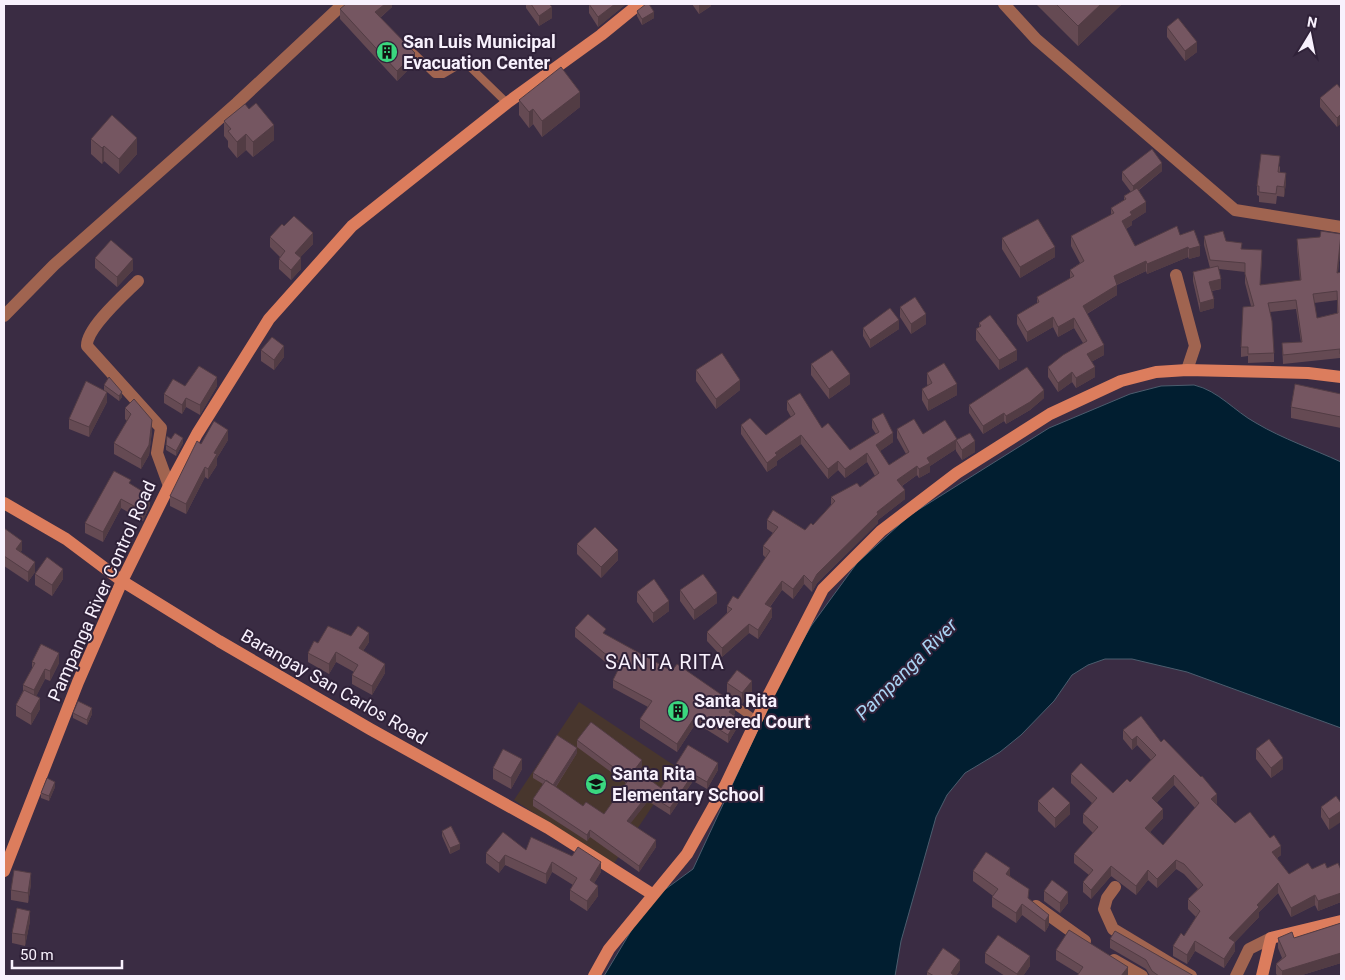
<svg xmlns="http://www.w3.org/2000/svg" width="1345" height="980" viewBox="0 0 1345 980" font-family="Roboto,sans-serif">
  <style>
    .education { fill: #48362d }
    .water { fill: #011e30; stroke: #4b5d6e }
    .lines { fill: none; stroke-linecap: round; stroke-linejoin: round }
    .lane { stroke: #a06450; stroke-width: 8 }
    .street { stroke: #a06450; stroke-width: 12 }
    .secondary { stroke: #dc7d5d; stroke-width: 12 }
    .wall { fill: #654a53; fill-rule: evenodd }
    .shaded-wall { fill: #523c44 }
    .building { fill: #755661; stroke: #523c44; fill-rule: evenodd }
    .labels { text-anchor: middle; stroke-width: 4; stroke-linejoin: round; paint-order: stroke }
    .poi-label { font-size: 18px; font-weight: bold; fill: #f8f1fd; stroke: #302239; text-anchor: start }
    .street-label { font-size: 18px; fill: #f8f1fd; stroke: #302239 }
    .water-label { font-size: 19px; font-style: italic; fill: #a9d3f3; stroke: #302239 }
    .quarter-label { font-size: 20px; letter-spacing: 1px; fill: #f8f1fd; stroke: #302239 }
  </style>
  <rect width="100%" height="100%" fill="#3a2c43"/>
  <path class="education" d="M579,702L678,768L613,865L514,800Z"/>
  <path class="water" d="M1194,385C1219,391 1234,411 1256,423C1283,439 1313,449 1341,462V728L1187,672L1132,659H1105L1088,665L1072,675L1054,701L1021,735L1000,752L965,773L947,795L936,817L901,941L895,976H604L634,926L663,891L693,869L785,671L811,626L857,563L910,515L1049,428L1130,394L1161,386Z"/>
  <g class="lines">
    <path class="lane" d="M408,48L435,74H443L460,64L469,66L507,103
      M729,701L756,720"/>
    <path class="street" d="M1004,4L1036,39L1235,210L1341,227
      M1176,275L1195,346L1187,370
      M138,281C125,294 86,328 87,346L161,428L157,453L169,486
      M4,316L54,265L237,103L343,4
      M1115,887L1107,898L1104,909L1113,929L1191,976
      M1036,906L1085,941
      M1114,960L1142,976
      M1236,976L1249,949L1271,938"/>
    <path class="secondary" d="M4,503L66,539L122,581L219,641L370,729L548,828L652,894
      M4,871L78,682L122,581L169,486L197,434L269,319L352,226L507,103L601,35L639,4
      M594,976L609,949L687,854L725,786L768,696L823,589L881,531L957,473L1050,414L1121,381L1156,372L1187,370L1308,373L1341,377
      M1262,976L1271,938L1341,921"/>
  </g>
  <path class="wall" d="M392,4V7L380,18L415,63L397,81L340,19V9Z
    M526,4H549L552,18L539,26L526,8Z
    M589,4H626L598,27L589,13Z
    M692,4H711V6L699,14Z
    M1036,4H1122L1078,46Z
    M637,11L654,18L642,25L637,16Z
    M1167,27L1197,52L1185,61L1167,37Z
    M1341,89L1337,127L1320,107V98Z
    M519,100L580,107L542,137L533,124L529,128L519,115Z
    M224,121L274,140L253,157L246,150L237,158L228,147V141L224,136Z
    M91,139L137,154L119,174L104,161L102,164L91,154Z
    M1280,166V172L1286,182L1284,197L1277,196L1276,204L1259,202V196L1257,195V186Z
    M1162,171L1139,190L1146,212L1132,221V225L1126,229L1135,246L1180,235L1200,256L1189,259L1188,257L1147,274L1146,271L1117,285V295L1087,314L1104,355L1091,362L1095,377L1076,388L1072,382L1058,392L1048,377V367L1083,343L1074,328L1058,337L1053,327L1027,342L1017,324V315L1037,303V297L1070,279V270L1080,263L1071,246V236L1111,215V208L1124,200V196L1131,192L1122,180V172Z
    M1204,236L1226,241L1262,259L1260,285L1300,281L1297,248V239L1341,243L1338,272H1341V363H1340V358L1283,364L1282,343L1301,342L1296,309L1270,312L1274,353V362L1248,363V356L1241,357V347L1251,306L1245,283V272L1219,269L1221,289L1212,291L1214,308L1200,312L1193,281V272L1210,268L1204,245ZM1337,300V313L1317,318L1314,303Z
    M270,237L313,244L300,257L301,269L291,280L279,269V259L280,257L270,247Z
    M1002,238L1055,257L1020,278L1002,249Z
    M95,258L133,270L117,287L95,268Z
    M900,307L926,324L911,334L900,317Z
    M979,323L1017,360L999,370L976,340V329L979,327Z
    M863,328L899,329L870,348L863,336Z
    M261,350L284,357L274,370L261,361Z
    M811,364L850,384L829,399L811,375Z
    M696,370L740,390L716,409L696,381Z
    M927,373L957,395L928,411L922,400V389L928,386L927,384Z
    M104,385L122,397L119,401L107,392V402L89,437L69,429V419L104,390Z
    M185,386H217L200,415L186,407L182,414L164,403V394Z
    M1341,394V428L1291,418V407Z
    M1044,398L1030,410L1006,424L1004,421L983,434L969,413V405Z
    M787,401L850,450L876,434L872,428V419L893,442L880,451L889,465L906,454L897,438V429L957,440L975,452L962,460L956,451V449L930,466V472L919,478L917,475L902,486L905,499L878,520V523L817,583L812,592L804,584L793,599L782,590L770,607L772,617L758,639L749,633L722,657L707,641V632L727,613V606L738,599L766,558L763,555V546L773,533L767,529V520L805,530L813,525L831,505V497L860,487L875,476L867,462L845,478L838,470L828,479L801,444L777,461V465L767,472L741,434V425L766,435L791,417L787,410Z
    M125,408L152,431L149,455L141,469L114,454V443L127,421L125,419Z
    M171,439L183,443L176,456L166,450V445Z
    M228,440L217,458V465L208,479L205,477L186,514L170,506V496L201,444Z
    M131,484L150,505L143,521L121,508L103,542L85,533V523Z
    M4,528L22,550L20,552L35,572L28,582L4,566Z
    M577,544L618,560L601,578L577,554Z
    M35,574L63,579L52,596L35,585Z
    M680,590L717,603L694,620L680,601Z
    M637,592L669,611L653,623L637,602Z
    M575,628L606,635L735,713L734,715L738,726L728,743L696,723L677,752L640,728V719L648,707L613,688V680L619,669L604,661L575,637Z
    M351,636L369,642L363,651L385,673L372,695L352,684V675L354,672L336,662L329,674L308,662V653L318,643Z
    M32,662L59,663L50,681L45,679L36,696L40,709L31,725L16,716V705L23,691V685L32,669Z
    M727,683L752,691L742,704L727,694Z
    M73,713L92,714L87,725L73,718Z
    M1123,730L1161,742L1217,803L1216,804L1235,823L1281,855L1277,858L1289,874L1312,869L1327,868L1341,870V902L1318,911L1315,905L1291,917L1278,893L1259,912V917L1235,942V951L1224,968L1195,951L1187,964L1173,956V946L1184,936L1196,917L1188,909V899L1198,889L1184,874L1176,869L1157,888L1148,880L1136,895L1111,876L1091,899L1083,892V882L1089,875L1074,863V854L1093,833L1083,823V814L1092,803L1071,783V774L1113,793L1130,782L1151,760L1137,745L1132,750L1123,739ZM1174,785L1195,808L1163,845L1150,832L1163,818L1157,802Z
    M577,740L642,766L638,772L661,788L688,745L718,770L707,789L693,781L670,815L648,801L630,823L656,847L639,872L590,837L587,841L533,806V799L543,784L533,778V773L577,753L556,787L583,806L604,814L626,783L577,747Z
    M1256,749L1283,769L1271,778L1256,759Z
    M493,768L522,769L511,789L493,779Z
    M55,787L49,801L41,798V793Z
    M1336,796L1329,830L1321,817V807Z
    M1038,801L1070,814L1055,828L1038,811Z
    M442,831L460,849L450,854L442,836Z
    M526,850L601,872L594,883L598,896L587,911L570,900V890L573,885L552,872L546,884L505,865L499,873L486,863V853Z
    M973,871L1010,876L1049,925L1045,932L1022,915L1016,923L992,907V897L993,896L973,881Z
    M31,884L28,903L11,900V890Z
    M1044,891L1068,903L1060,913L1044,901Z
    M30,921L25,946L12,943V933Z
    M1341,923V963L1299,976H1278L1276,974V964L1282,958L1278,948V938H1294Z
    M1110,939L1194,976H1150L1146,969L1110,948Z
    M1056,950L1128,976L1079,974L1056,960Z
    M985,953L1030,966L1023,976H1005L985,963Z
    M960,970L956,976H927V972Z"/>
  <path class="shaded-wall" d="M385,4H392V7L375,22V12Z
    M615,4H626L598,27V17Z
    M699,4H711V6L699,14Z
    M1101,4H1122L1078,46V26Z
    M552,7V18L539,26V16Z
    M654,12V18L642,25V19Z
    M1197,42V52L1185,61V51Z
    M415,53V63L397,81V71Z
    M580,92V107L542,137V121Z
    M533,109V124L529,128V112Z
    M1341,114V124L1337,127V118Z
    M274,125V140L253,157V142Z
    M246,134V150L237,158V142Z
    M137,138V154L119,174V159Z
    M104,146V161L102,164V148Z
    M1162,163V171L1133,194V186Z
    M1286,173V182L1284,197V187Z
    M1146,202V212L1132,221V225L1122,231V221L1130,212Z
    M313,233V244L295,263V253Z
    M1341,234V243L1337,282V273Z
    M1200,246V256L1189,259V249Z
    M1055,247V257L1020,278V267Z
    M1188,247V257L1147,274V264Z
    M301,258V269L291,280V270Z
    M133,259V270L117,287V277Z
    M1146,261V271L1114,286V276Z
    M1221,279V289L1209,291V282Z
    M1117,285V295L1083,316V306Z
    M1214,299V308L1200,312V303Z
    M926,314V324L911,334V324Z
    M1053,317V327L1027,342V332Z
    M1074,318V328L1058,337V327Z
    M899,320V329L870,348V340Z
    M1104,345V355L1087,364V354Z
    M284,346V357L274,370V360Z
    M1017,350V360L999,370V360Z
    M1095,367V377L1076,388V378Z
    M1072,372V382L1058,392V383Z
    M850,374V384L829,399V389Z
    M217,377V386L200,415V405Z
    M740,380V390L716,409V399Z
    M957,384V395L928,411V400Z
    M1044,390V398L1030,410L1006,424V416Z
    M107,392V402L89,437V427Z
    M122,392V397L119,401V396Z
    M186,398V407L182,414V405Z
    M1004,413V421L983,434V426Z
    M152,420V431L149,455L141,469V459Z
    M228,430V440L217,458V465L208,479V469L214,453Z
    M893,433V442L876,454V445Z
    M801,435V444L777,461V465L767,472V463L775,453Z
    M183,438V443L176,456V451Z
    M956,440V449L930,466V472L919,478V469L927,458Z
    M975,441V452L962,460V450Z
    M867,453V462L845,478V469Z
    M838,461V470L828,479V469Z
    M917,466V475L897,489V480Z
    M205,467V477L186,514V504Z
    M905,490V499L878,520V523L817,583L812,592V583L817,574L877,512Z
    M150,496V505L143,521V511Z
    M121,499V508L103,542V532Z
    M22,541V550L16,559V549Z
    M618,550V560L601,578V567Z
    M35,562V572L28,582V572Z
    M63,569V579L52,596V585Z
    M804,575V584L793,599V589Z
    M782,581V590L765,613V604Z
    M717,593V603L694,620V610Z
    M669,601V611L653,623V613Z
    M772,608V617L758,639V630Z
    M749,624V633L722,657V648Z
    M369,633V642L359,657V648Z
    M336,652V662L329,674V664Z
    M59,653V663L50,681V671Z
    M385,664V673L372,695V686Z
    M45,669V679L34,701V690Z
    M752,681V691L742,704V693Z
    M40,698V709L31,725V714Z
    M735,704V713L729,721V712Z
    M92,708V714L87,725V720Z
    M696,715V723L677,752V744Z
    M738,718V726L728,743V735Z
    M1137,736V745L1132,750V740Z
    M577,748V753L553,791V786Z
    M1283,758V769L1271,778V768Z
    M522,759V769L511,789V778Z
    M642,760V766L635,776V769Z
    M718,763V770L707,789V782Z
    M693,774V781L670,815V808Z
    M1174,775V785L1152,807V798Z
    M55,782V787L49,801V796Z
    M648,794V801L627,828V821Z
    M1217,794V803L1211,808V799Z
    M1070,803V814L1055,828V818Z
    M1163,809V818L1145,837V828Z
    M1341,811V822L1329,830V819Z
    M590,830V837L587,841V835Z
    M656,840V847L639,872V866Z
    M460,844V849L450,854V848Z
    M1281,846V855L1272,861V852Z
    M505,855V865L499,873V863Z
    M1176,860V869L1157,888V879Z
    M552,862V872L546,884V874Z
    M601,862V872L590,890V880Z
    M1111,866V876L1091,899V890Z
    M1010,868V879L1006,874Z
    M1148,870V880L1136,895V886Z
    M31,873V884L28,903V893Z
    M1278,883V893L1259,912V917L1235,942V951L1224,968V959L1229,938L1257,905Z
    M598,886V896L587,911V901Z
    M1068,892V903L1060,913V903Z
    M1341,893V902L1318,911V901Z
    M1315,895V905L1291,917V908Z
    M1022,904V915L1016,923V913Z
    M30,911V921L25,946V935Z
    M1049,915V925L1045,932V921Z
    M1195,941V951L1187,964V955Z
    M1341,953V963L1299,976H1282V971Z
    M1030,956V966L1023,976H1017V974Z
    M960,960V970L956,976H951V973Z
    M1128,967V976H1121Z"/>
  <path class="building" d="M346,4H385L375,12L415,53L397,71L340,9Z
    M531,4H549L552,7L539,16Z
    M589,4H615L598,17Z
    M646,4H649L654,12L642,19L637,11Z
    M1056,4H1101L1078,26Z
    M1178,18L1197,42L1185,51L1167,27Z
    M561,67L580,92L542,121L533,109L529,112L519,100Z
    M1337,84L1341,89V114L1337,118L1320,98Z
    M256,103L274,125L253,142L246,134L237,142L228,131L231,129L224,121L245,104L249,109Z
    M112,115L137,138L119,159L104,146L102,148L91,139Z
    M1152,149L1162,163L1133,186L1122,172Z
    M1261,154L1280,156L1278,172L1286,173L1284,187L1277,186L1276,194L1259,192V186H1257Z
    M1137,188L1146,202L1130,212L1132,215L1122,221L1135,246L1177,226L1180,235L1194,230L1200,246L1189,249L1188,247L1147,264L1146,261L1114,276L1117,285L1083,306L1104,345L1087,354L1095,367L1076,378L1072,372L1058,383L1048,367L1063,355L1087,341L1074,318L1058,327L1053,317L1027,332L1017,315L1039,302L1037,297L1074,276L1070,270L1084,261L1071,236L1114,213L1111,208L1126,199L1124,196Z
    M294,216L313,233L295,253L301,258L291,270L279,259L285,251L270,237L282,224L284,226Z
    M1038,219L1055,247L1020,267L1002,238Z
    M1223,231L1226,241L1242,243L1241,249L1262,250L1260,285L1301,280L1297,239L1320,237L1321,231L1341,234L1337,273L1341,272V354H1340V349L1283,355L1282,343L1302,342L1296,300L1268,303L1272,321L1274,353L1248,354V347H1241L1243,307L1254,306L1245,274V263L1210,260L1204,236ZM1337,291L1338,313L1317,318L1313,294Z
    M111,240L133,259L117,277L95,258Z
    M1218,266L1221,279L1209,282L1214,299L1200,303L1193,272Z
    M915,297L926,314L911,324L900,307Z
    M890,308L899,320L870,340L863,328Z
    M990,315L1017,350L999,360L976,329L981,326L979,323Z
    M272,337L284,346L274,360L261,350Z
    M832,350L850,374L829,389L811,364Z
    M722,353L740,380L716,399L696,370Z
    M944,363L957,384L928,400L922,389L932,383L927,373Z
    M199,366L217,377L200,405L186,398L182,405L164,394L173,379L185,386Z
    M1027,367L1044,390L1030,402L1006,416L1004,413L983,426L969,405Z
    M109,377L122,392L119,396L104,385Z
    M86,381L107,392L89,427L69,419Z
    M1295,384L1341,394V417L1291,407Z
    M800,393L822,428L828,423L850,450L879,432L872,419L883,413L893,433L876,445L889,465L909,452L897,429L914,419L923,434L945,420L957,439L927,458L930,463L919,469L917,466L897,480L905,490L877,512L878,514L817,574L812,583L804,575L793,589L782,581L765,604L772,608L758,630L749,624L722,648L707,632L732,609L727,606L733,596L738,599L770,551L763,546L778,527L767,520L773,510L805,530L811,523L813,525L835,501L831,497L857,483L860,487L879,473L867,453L845,469L838,461L828,469L801,435L775,453L777,455L767,463L741,425L750,418L766,435L795,414L787,401Z
    M134,399L152,420L149,445L141,459L114,443L131,414L125,408Z
    M214,421L228,430L214,453L217,454L208,469L205,467L186,504L170,496L197,441L201,444Z
    M175,433L183,438L176,451L166,445L167,436L171,439Z
    M970,433L975,441L962,450L956,440Z
    M114,471L131,480L129,483L150,496L143,511L121,499L103,532L85,523Z
    M595,527L618,550L601,567L577,544Z
    M4,528L22,541L16,549L35,562L28,572L4,556Z
    M47,557L63,569L52,585L35,574Z
    M703,574L717,593L694,610L680,590Z
    M654,579L669,601L653,613L637,592Z
    M588,614L606,629L603,633L672,671L677,664L735,704L729,712L738,718L728,735L696,715L677,744L640,719L652,701L613,680L622,662L604,653L575,628Z
    M328,626L351,636L358,626L369,633L359,648L385,664L372,686L352,675L358,665L336,652L329,664L308,653L314,641L318,643Z
    M41,644L59,653L50,671L45,669L34,690L23,685L35,663L32,662Z
    M737,670L752,681L742,693L727,683Z
    M24,690L40,698L31,714L16,705Z
    M78,701L92,708L87,720L73,713Z
    M1141,716L1161,742L1164,739L1201,777L1202,776L1217,794L1211,799L1235,823L1250,812L1270,838L1274,835L1281,846L1272,852L1289,874L1308,863L1312,869L1325,863L1327,868L1338,863L1341,870V893L1318,901L1315,895L1291,908L1278,883L1257,905L1259,907L1229,938L1235,942L1224,959L1195,941L1187,955L1173,946L1181,933L1184,936L1200,911L1188,899L1203,885L1184,864L1176,860L1157,879L1148,870L1136,886L1111,866L1091,890L1083,882L1093,870L1074,854L1098,827L1083,814L1097,798L1071,774L1081,763L1113,793L1127,779L1130,782L1156,755L1137,736L1132,740L1123,730ZM1174,775L1199,803L1163,845L1145,828L1163,809L1152,798Z
    M591,722L642,760L635,769L661,788L688,745L718,763L707,782L693,774L670,808L648,794L627,821L656,840L639,866L590,830L587,835L533,799L546,780L583,806L586,802L604,814L629,779L577,740Z
    M557,735L577,748L553,785L533,773Z
    M1269,739L1283,758L1271,768L1256,749Z
    M503,749L522,759L511,778L493,768Z
    M47,778L55,782L49,796L41,793Z
    M1053,787L1070,803L1055,818L1038,801Z
    M1336,796L1341,803V811L1329,819L1321,807Z
    M451,826L460,844L450,848L442,831Z
    M503,832L526,850L531,837L572,856L578,847L601,862L590,880L598,886L587,901L570,890L577,878L552,862L546,874L505,855L499,863L486,853Z
    M986,852L1010,868L1006,874L1029,889L1028,898L1049,915L1045,921L1022,904L1016,913L992,897L998,889L973,871Z
    M14,870L31,873L28,893L11,890Z
    M1052,880L1068,892L1060,903L1044,891Z
    M17,908L30,911L25,935L12,933Z
    M1341,923V953L1282,971L1276,964L1286,956L1278,938L1292,932L1294,938Z
    M1069,930L1128,967L1121,976H1077L1083,967L1056,950Z
    M1115,931L1194,976H1159L1152,971L1146,960L1110,939Z
    M998,935L1030,956L1017,974L985,953Z
    M943,948L960,960L951,973L955,976H934L927,972Z"/>
  <defs>
    <g id="building-disc" transform="scale(1.125)"><circle r="9.5" fill="#3ad77f" stroke="#302239"/><path d="M-4-6H4V6H1V3H-1V6H-4ZM-2.5-4.3h1.7v1.8h-1.7ZM.8-4.3h1.7v1.8H.8ZM-2.5-1h1.7V.8h-1.7ZM.8-1h1.7V.8H.8Z" fill="#111"/></g>
    <g id="school-disc" transform="scale(1.125)"><circle r="9.5" fill="#3ad77f" stroke="#302239"/><path d="M0-5L7-2L0 1L-7-2ZM-4 1L0 2.5L4 1V4Q0 6-4 4Z" fill="#111"/></g>
  </defs>
  <g fill-rule="evenodd">
    <use href="#building-disc" x="387" y="52"/>
    <use href="#building-disc" x="678" y="711"/>
    <use href="#school-disc" x="596" y="784"/>
  </g>
  <g class="labels">
    <g class="poi-label">
      <text x="403" y="48">San Luis Municipal<tspan x="403" dy="21">Evacuation Center</tspan></text>
      <text x="694" y="707">Santa Rita<tspan x="694" dy="21">Covered Court</tspan></text>
      <text x="612" y="780">Santa Rita<tspan x="612" dy="21">Elementary School</tspan></text>
    </g>
    <g class="street-label">
      <text transform="translate(102 591) rotate(-66)" y="6">Pampanga River Control Road</text>
      <text transform="translate(334 687) rotate(30)" y="6">Barangay San Carlos Road</text>
    </g>
    <g class="water-label">
      <text transform="translate(906 669) rotate(-45)" y="7">Pampanga River</text>
    </g>
    <g class="quarter-label">
      <text x="665" y="669">SANTA RITA</text>
    </g>
  </g>
  <rect width="1345" height="980" fill="none" stroke="#f8f1fd" stroke-width="10"/>
  <g transform="translate(1310 35) rotate(10)" stroke="#302239" stroke-width="4" paint-order="stroke">
  <path d="M0-4L9 19L0 12L-9 19Z" fill="#f8f1fd"/>
  <text y="-8" font-size="14" font-weight="bold" text-anchor="middle" fill="#f8f1fd">N</text>
  </g>
  <path d="M12 960v8h110v-8" fill="none" stroke="#f8f1fd" stroke-width="2.5"/>
  <text x="20" y="960" font-size="15" fill="#f8f1fd" stroke="#302239" stroke-width="4" paint-order="stroke">50 m</text>
</svg>
